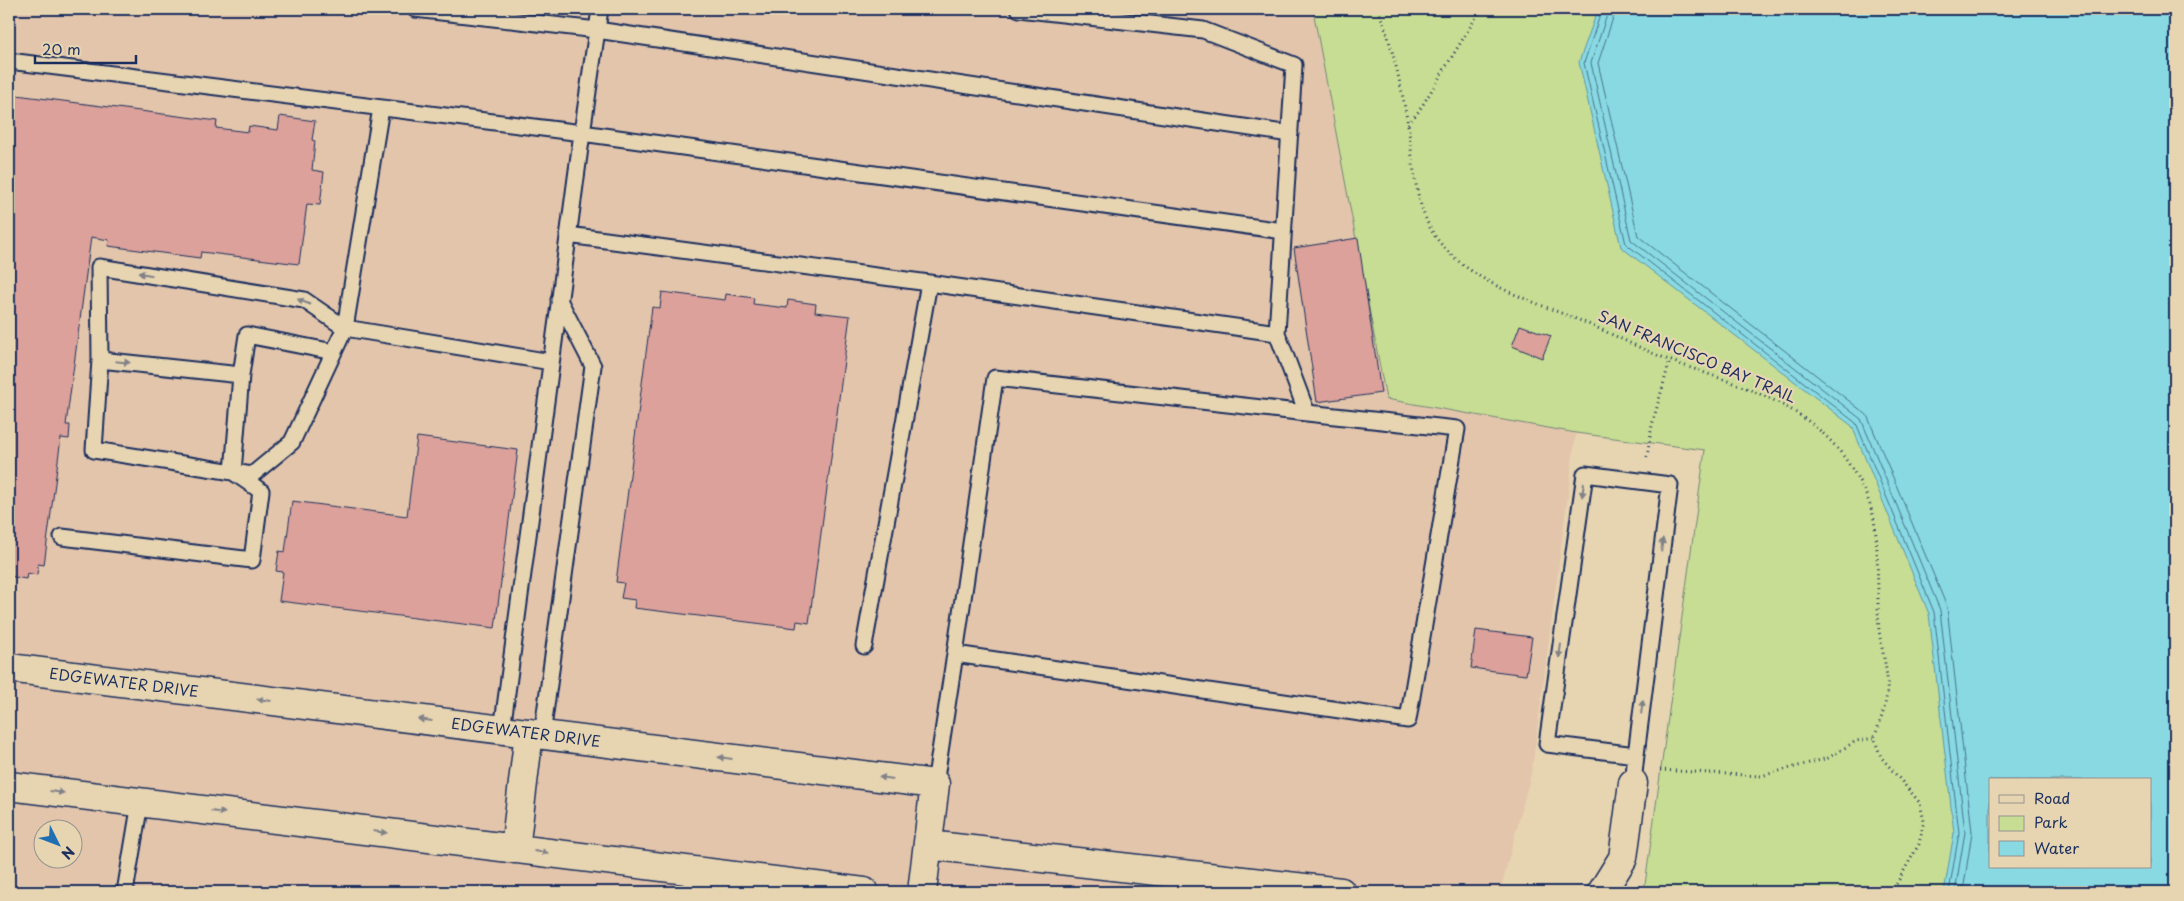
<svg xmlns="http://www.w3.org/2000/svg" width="2184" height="901" viewBox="0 0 2184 901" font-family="'Playpen Sans',sans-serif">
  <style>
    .built { fill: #e3c5ab; fill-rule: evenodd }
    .green { fill: #c7dd93; stroke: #718678; fill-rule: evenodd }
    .water { fill: #88d9e1; stroke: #5c95ad; fill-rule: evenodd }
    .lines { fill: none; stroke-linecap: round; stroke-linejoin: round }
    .shore { stroke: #477392; stroke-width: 1 }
    .building { fill: #dba19a; stroke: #1b2f5e }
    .lane-casing { stroke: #1b2f5e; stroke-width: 19 }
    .street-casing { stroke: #1b2f5e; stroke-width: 31 }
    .path { stroke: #1b2f5e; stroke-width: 3; stroke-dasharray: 1 4; stroke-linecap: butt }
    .lane { stroke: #e7d5b2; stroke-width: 15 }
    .street { stroke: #e7d5b2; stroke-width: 28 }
    .oneway { fill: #818288 }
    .labels { text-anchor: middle; stroke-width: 4.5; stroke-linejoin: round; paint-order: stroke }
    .street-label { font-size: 15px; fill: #1b2f5e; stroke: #e7d5b2 }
  </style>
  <rect width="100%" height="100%" fill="#e7d5b2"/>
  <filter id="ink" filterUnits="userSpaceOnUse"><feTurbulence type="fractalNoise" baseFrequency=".02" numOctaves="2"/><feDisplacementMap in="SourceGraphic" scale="10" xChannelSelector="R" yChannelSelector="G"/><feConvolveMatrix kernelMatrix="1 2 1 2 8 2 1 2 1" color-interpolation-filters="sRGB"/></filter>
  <g filter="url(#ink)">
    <path class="built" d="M9,9L1313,10L1386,399L1576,433L1532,770L1500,892H9ZM42,828H72V858H42Z"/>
    <path class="green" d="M1305,9H2175V892H1644L1705,450L1576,433L1386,399L1313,10ZM1990,780H2150V867H1990Z"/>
    <path class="water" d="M1598,9H2175V892H1944L1954,833L1929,614L1852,426L1621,247L1579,62ZM1990,780H2150V867H1990Z"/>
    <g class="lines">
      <path class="shore" d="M1602,9L1584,63L1626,244L1856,423L1934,612L1959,833L1949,892
        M1609,9L1591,63L1631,240L1861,419L1940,610L1965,832L1955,892
        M1616,9L1598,63L1638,236L1867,415L1947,607L1972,832L1963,892"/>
    </g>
    <path class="building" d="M9,94L217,121L216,128L248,132L249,126L278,130L280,116L315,121L312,140L315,141L312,170L324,172L320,205L307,204L299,264L201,252L200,258L108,246L109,240L91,237L66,425H70L69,439L61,438L44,565L38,564L37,575L27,573L26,579L9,576Z
      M1358,238L1381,393L1317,402L1294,248Z
      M662,292L725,300L726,294L754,298L753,304L787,308L788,300L816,304L815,312L850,316L809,623L797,621L796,628L634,608L635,600L621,598L624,583L616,582L652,307L660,308Z
      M1520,325L1551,336L1542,358L1512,346Z
      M417,437L518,450L495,628L279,601L283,572L276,571L279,551L285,552L292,501L407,516Z
      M1476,630L1532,637L1526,675L1471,668Z"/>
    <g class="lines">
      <g class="lane-casing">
        <path id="lane" d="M600,9L597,30L1290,134
          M9,61L582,133L597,30L415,9
          M381,108L345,328L551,362
          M568,235L929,283L864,646
          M929,283L1277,333L1294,65L1203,30L1019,9
          M100,360L94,450L252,475L292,442L345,328L304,300L99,267L100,360L241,375L247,335L334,352
          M62,537L252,560L261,491L233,472L241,375
          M955,654L995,378L1307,413
          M502,730L582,133L1283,231
          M542,735L593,366L559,300
          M1633,783L1636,755L1670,485L1585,474L1547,744L1636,755
          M935,784L955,654L1408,720L1457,429L1307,413L1277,333
          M125,892L140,803
          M690,892L693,871"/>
      </g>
      <g class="street-casing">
        <path id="street" d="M9,668L935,784L922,892
          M9,786L864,892
          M928,845L1341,892
          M515,849L529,733
          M1602,892L1623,858L1633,783"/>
      </g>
      <path class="path" d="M1378,9C1393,47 1401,85 1408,125C1414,165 1414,212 1441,244C1474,282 1521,297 1566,315C1604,329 1639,349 1677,363C1743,387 1814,405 1852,469C1861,483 1869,499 1873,515C1878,539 1877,565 1878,590C1878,603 1878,617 1879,630C1881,646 1886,663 1887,679C1889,700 1881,719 1874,738L1881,757L1920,803L1924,821L1919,844L1892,892
        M1408,124L1419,111L1481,9
        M1647,457L1652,425L1670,360
        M1660,770L1761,776L1828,758L1856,741L1874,738"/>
      <use href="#lane" class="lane"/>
      <use href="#street" class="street"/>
    </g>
    <defs><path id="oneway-solid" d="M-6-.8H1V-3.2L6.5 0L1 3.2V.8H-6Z" transform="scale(1.25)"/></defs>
    <g class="oneway">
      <use href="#oneway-solid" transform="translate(145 274) rotate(-171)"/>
      <use href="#oneway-solid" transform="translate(304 302) rotate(-157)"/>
      <use href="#oneway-solid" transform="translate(123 362) rotate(6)"/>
      <use href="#oneway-solid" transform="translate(1583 490) rotate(98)"/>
      <use href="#oneway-solid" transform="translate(1662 545) rotate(-83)"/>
      <use href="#oneway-solid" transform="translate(1560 651) rotate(98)"/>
      <use href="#oneway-solid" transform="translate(264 700) rotate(-173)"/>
      <use href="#oneway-solid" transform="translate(1642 707) rotate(-83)"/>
      <use href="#oneway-solid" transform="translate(425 720) rotate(-173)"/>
      <use href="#oneway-solid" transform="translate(725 758) rotate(-173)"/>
      <use href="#oneway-solid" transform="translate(886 778) rotate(-173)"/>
      <use href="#oneway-solid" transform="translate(57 792) rotate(7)"/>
      <use href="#oneway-solid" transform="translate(218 812) rotate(7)"/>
      <use href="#oneway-solid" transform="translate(380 832) rotate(7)"/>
      <use href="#oneway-solid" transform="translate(541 852) rotate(7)"/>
    </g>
  </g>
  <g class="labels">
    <g class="street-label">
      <text transform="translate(1697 357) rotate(23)" y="5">SAN FRANCISCO BAY TRAIL</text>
      <text transform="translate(124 683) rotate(7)" y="5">EDGEWATER DRIVE</text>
      <text transform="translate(526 733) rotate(7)" y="5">EDGEWATER DRIVE</text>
    </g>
  </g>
  <rect width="2184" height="901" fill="none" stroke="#e7d5b2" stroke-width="30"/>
  <rect x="15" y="15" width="2154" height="871" fill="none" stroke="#1b2f5e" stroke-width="2" filter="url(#ink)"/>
  <rect x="1989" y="778" width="162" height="90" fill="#e7d5b2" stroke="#959390"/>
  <rect x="1999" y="795" width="25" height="8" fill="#e7d5b2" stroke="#959390"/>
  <text x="2034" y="804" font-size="15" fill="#1b2f5e">Road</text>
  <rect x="1999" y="816" width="25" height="15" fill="#c7dd93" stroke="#959390"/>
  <text x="2034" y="828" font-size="15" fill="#1b2f5e">Park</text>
  <rect x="1999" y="841" width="25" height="15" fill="#88d9e1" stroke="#959390"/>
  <text x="2034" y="854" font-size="15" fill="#1b2f5e">Water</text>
  <g transform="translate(58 844) rotate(132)"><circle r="24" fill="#e7d5b2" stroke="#959390"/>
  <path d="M0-4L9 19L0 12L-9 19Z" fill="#1f6fb2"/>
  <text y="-8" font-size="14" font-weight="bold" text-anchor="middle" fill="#1b2f5e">N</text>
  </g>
  <path d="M35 55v8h101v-8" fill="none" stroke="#1b2f5e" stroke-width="2.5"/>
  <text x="42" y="55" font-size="15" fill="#1b2f5e" stroke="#e7d5b2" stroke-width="4" paint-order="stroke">20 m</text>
</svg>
